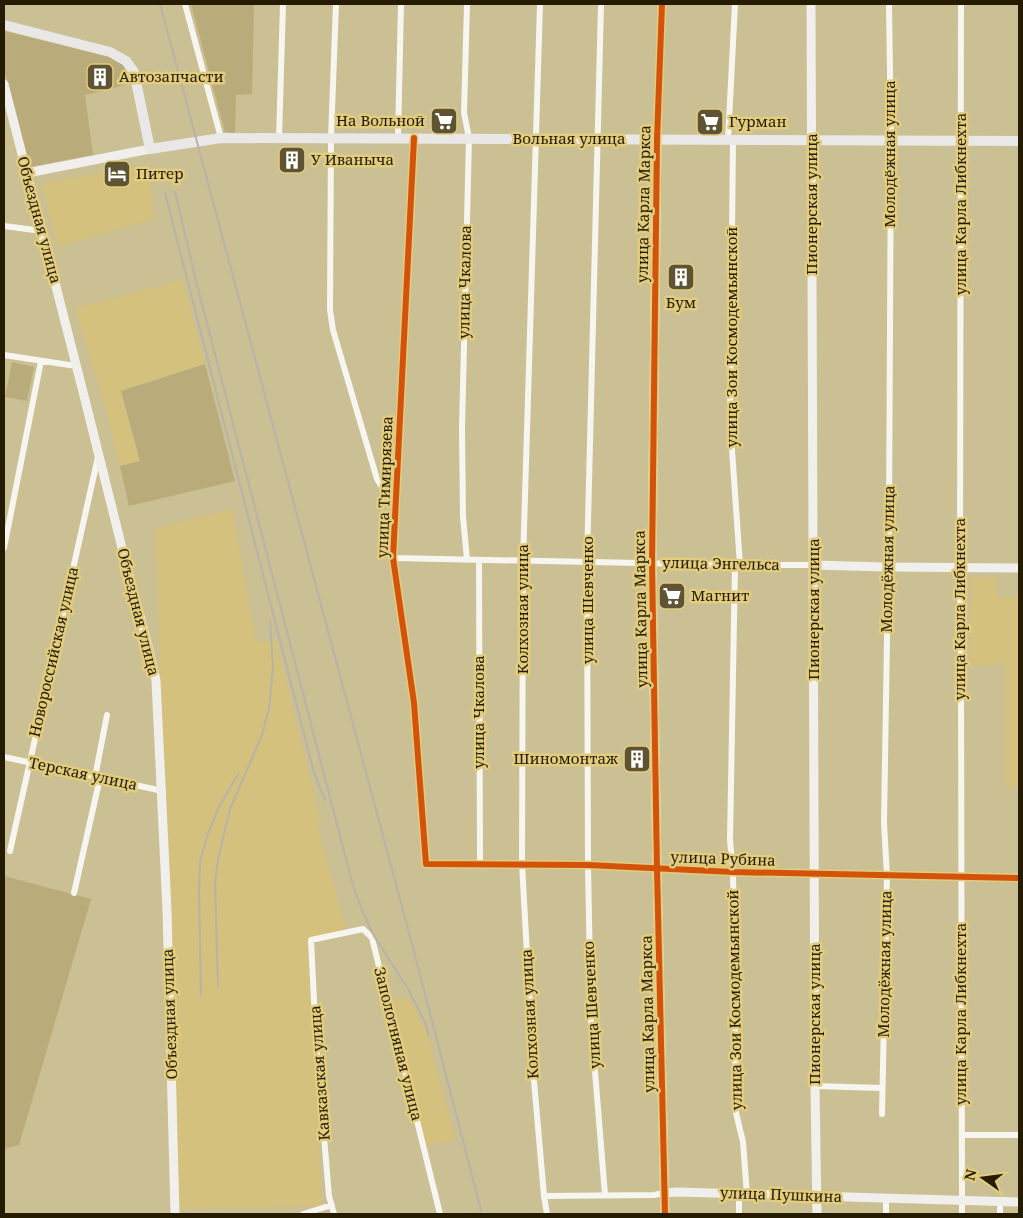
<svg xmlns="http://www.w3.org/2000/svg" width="1023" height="1218" viewBox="0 0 1023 1218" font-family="'Noto Serif',serif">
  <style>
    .built { fill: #d4c17d }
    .green { fill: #b9ab7a }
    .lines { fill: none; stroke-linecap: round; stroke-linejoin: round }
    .street { stroke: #f7f5ef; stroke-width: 6 }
    .secondary { stroke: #f0efeb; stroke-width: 9 }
    .primary { stroke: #e9e8e6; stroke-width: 10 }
    .rail { stroke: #b7b3a8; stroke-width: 2 }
    .cycleway-casing { stroke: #e2cc7d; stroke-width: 9 }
    .cycleway { stroke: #d4530b; stroke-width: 6 }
    .labels { text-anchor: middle; stroke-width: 5; stroke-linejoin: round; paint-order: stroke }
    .poi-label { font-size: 15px; fill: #241b00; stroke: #e2cc7d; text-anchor: start }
    .street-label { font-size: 15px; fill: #241b00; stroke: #e2cc7d }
  </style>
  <rect width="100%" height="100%" fill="#cbbf94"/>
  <path class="built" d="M147,165L154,219L58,247L41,183Z
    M182,280L205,364L121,391L140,461L120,466L102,396L75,308Z
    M232,509L256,642L276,640L321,821L316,823L347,931L307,938L322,1206L180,1209L155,528Z
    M971,577H996V597H1019V787H1005V665H970Z
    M410,998L427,1034L455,1139L426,1146L391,999Z"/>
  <path class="green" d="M191,4H254L252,94L236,95L235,133L225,132Z
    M4,31L107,56L124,63L130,70L132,83L85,95L93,155L29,167L4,69Z
    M12,362L34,367L27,401L5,397Z
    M205,364L235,481L129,506L120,466L140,461L121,391Z
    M4,876L91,899L19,1145L4,1149Z"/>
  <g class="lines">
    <path class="street" d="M185,4L221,138
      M336,4L331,138L330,310L333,330L377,479L396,510
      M467,4L464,113L469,138L462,428L463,516L467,560
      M540,4L523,562L522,864L534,1081L544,1196L547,1214
      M601,4L587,562L588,865L591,1022L605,1195
      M961,4L960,568L961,666L962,1214
      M279,138L283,4
      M398,138L401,4
      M414,138L393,558L414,703L426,864L588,865L733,872L1019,878
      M657,139L662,4
      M728,140L735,4
      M733,140L730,421L740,565
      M4,226L42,231
      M4,355L76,366
      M4,548L41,361
      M393,558L735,565H813
      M479,560L480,864
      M735,565L730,840L733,872L736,1113L743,1142L747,1195
      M4,757L163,791
      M95,777L107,715
      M10,851L98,457
      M74,893L100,778
      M815,1086L882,1088
      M882,1114L887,876L884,823L889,516L891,141L889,4
      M962,1135H1019
      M739,1194V1214
      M544,1196L654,1195L664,1193
      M886,1198V1214
      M1000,1202V1214
      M303,1214L332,1205
      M334,1214L329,1196L316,1041L311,940L363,929L372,938L440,1214"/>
    <path class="secondary" d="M811,4L815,1086L817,1214
      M4,84C45,243 86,401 125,560C135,601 148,640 156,681L167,910L175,1214
      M657,139L652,563L657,869L665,1214
      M27,173L150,149
      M813,565L887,567L1019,568
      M664,1193L677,1192L1019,1202"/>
    <path class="primary" d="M4,25L110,52L126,61L134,72L150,149L221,138L1019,141"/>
    <path class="rail" d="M160,4L412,944L482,1214
      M175,192L196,281L353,886L363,912L374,936L408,989L425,1023L429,1036
      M165,193L314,773L325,800
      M218,986L215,883L218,859L230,809L262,735L269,709L273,667L270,622
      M201,994L199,892L200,862L207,836L219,807L238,774"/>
    <g class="cycleway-casing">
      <path id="cycleway" d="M662,4L657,139L652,563L657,869L665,1214
        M414,138L393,558L414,703L426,864L588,865L733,872L1019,878"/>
    </g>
    <use href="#cycleway" class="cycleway"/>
  </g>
  <defs>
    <g id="building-square" transform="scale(1.4375)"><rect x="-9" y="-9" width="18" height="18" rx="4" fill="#5e5434" stroke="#e2cc7d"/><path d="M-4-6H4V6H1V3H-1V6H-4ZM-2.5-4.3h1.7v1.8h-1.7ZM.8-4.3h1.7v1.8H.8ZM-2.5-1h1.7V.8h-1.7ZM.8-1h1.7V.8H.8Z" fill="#fff"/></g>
    <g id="supermarket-square" transform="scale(1.4375)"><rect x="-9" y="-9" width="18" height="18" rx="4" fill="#5e5434" stroke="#e2cc7d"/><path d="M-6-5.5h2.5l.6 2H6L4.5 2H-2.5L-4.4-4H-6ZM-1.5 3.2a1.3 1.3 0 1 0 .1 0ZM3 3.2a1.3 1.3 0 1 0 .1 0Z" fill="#fff"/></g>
    <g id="hotel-square" transform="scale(1.4375)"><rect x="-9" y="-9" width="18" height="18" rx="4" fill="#5e5434" stroke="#e2cc7d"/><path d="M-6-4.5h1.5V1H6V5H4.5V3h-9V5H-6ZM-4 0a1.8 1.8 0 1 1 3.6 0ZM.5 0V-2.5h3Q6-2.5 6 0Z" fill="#fff"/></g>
  </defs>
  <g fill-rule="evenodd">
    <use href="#building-square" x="100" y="77"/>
    <use href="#supermarket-square" x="444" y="121"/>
    <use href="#supermarket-square" x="710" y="122"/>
    <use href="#building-square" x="292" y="160"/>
    <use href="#hotel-square" x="117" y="174"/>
    <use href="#building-square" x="681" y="277"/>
    <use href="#supermarket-square" x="672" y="596"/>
    <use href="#building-square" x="637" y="759"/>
  </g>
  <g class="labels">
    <g class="poi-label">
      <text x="119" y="82">Автозапчасти</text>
      <text x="425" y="126" text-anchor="end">На Вольной</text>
      <text x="729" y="127">Гурман</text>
      <text x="311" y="165">У Иваныча</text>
      <text x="136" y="179">Питер</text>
      <text x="681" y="308" text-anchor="middle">Бум</text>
      <text x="691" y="601">Магнит</text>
      <text x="618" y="764" text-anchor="end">Шиномонтаж</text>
    </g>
    <g class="street-label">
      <text x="569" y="144">Вольная улица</text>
      <text transform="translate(890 154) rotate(-90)" y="5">Молодёжная улица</text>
      <text transform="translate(644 204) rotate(-89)" y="5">улица Карла Маркса</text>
      <text transform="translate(812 204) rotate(-90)" y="5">Пионерская улица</text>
      <text transform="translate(961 204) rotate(-90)" y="5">улица Карла Либкнехта</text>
      <text transform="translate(39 220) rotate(75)" y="5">Объездная улица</text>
      <text transform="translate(465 282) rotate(-89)" y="5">улица Чкалова</text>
      <text transform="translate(732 337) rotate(-90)" y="5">улица Зои Космодемьянской</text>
      <text transform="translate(385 487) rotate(-88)" y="5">улица Тимирязева</text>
      <text transform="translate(888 559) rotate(-89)" y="5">Молодёжная улица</text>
      <text transform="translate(721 564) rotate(1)" y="5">улица Энгельса</text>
      <text transform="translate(588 600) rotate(-90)" y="5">улица Шевченко</text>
      <text transform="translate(523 609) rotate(-90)" y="5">Колхозная улица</text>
      <text transform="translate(641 609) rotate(-91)" y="5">улица Карла Маркса</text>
      <text transform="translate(814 609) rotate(-90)" y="5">Пионерская улица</text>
      <text transform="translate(960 609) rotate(-90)" y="5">улица Карла Либкнехта</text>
      <text transform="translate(138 612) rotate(76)" y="5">Объездная улица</text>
      <text transform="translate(54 652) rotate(-77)" y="5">Новороссийская улица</text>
      <text transform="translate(479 712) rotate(-90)" y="5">улица Чкалова</text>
      <text transform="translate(83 774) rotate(12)" y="5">Терская улица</text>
      <text transform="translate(723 859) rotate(2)" y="5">улица Рубина</text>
      <text transform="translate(885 964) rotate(-89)" y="5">Молодёжная улица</text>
      <text transform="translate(735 1000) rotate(-91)" y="5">улица Зои Космодемьянской</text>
      <text transform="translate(592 1005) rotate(-93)" y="5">улица Шевченко</text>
      <text transform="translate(170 1014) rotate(-92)" y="5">Объездная улица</text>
      <text transform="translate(530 1014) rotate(-93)" y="5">Колхозная улица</text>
      <text transform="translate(648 1014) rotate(-91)" y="5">улица Карла Маркса</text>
      <text transform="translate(815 1014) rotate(-90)" y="5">Пионерская улица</text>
      <text transform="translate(961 1014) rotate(-90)" y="5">улица Карла Либкнехта</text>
      <text transform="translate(398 1044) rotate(76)" y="5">Заполотняная улица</text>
      <text transform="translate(320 1073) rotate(-94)" y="5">Кавказская улица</text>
      <text transform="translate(781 1195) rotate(2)" y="5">улица Пушкина</text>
    </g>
  </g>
  <rect width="1023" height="1218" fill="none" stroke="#241b00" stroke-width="10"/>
  <g transform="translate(983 1178) rotate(284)" stroke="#e2cc7d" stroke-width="4" paint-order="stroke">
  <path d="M0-4L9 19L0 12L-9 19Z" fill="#241b00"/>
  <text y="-8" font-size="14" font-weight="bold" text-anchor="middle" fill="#241b00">N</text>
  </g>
</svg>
